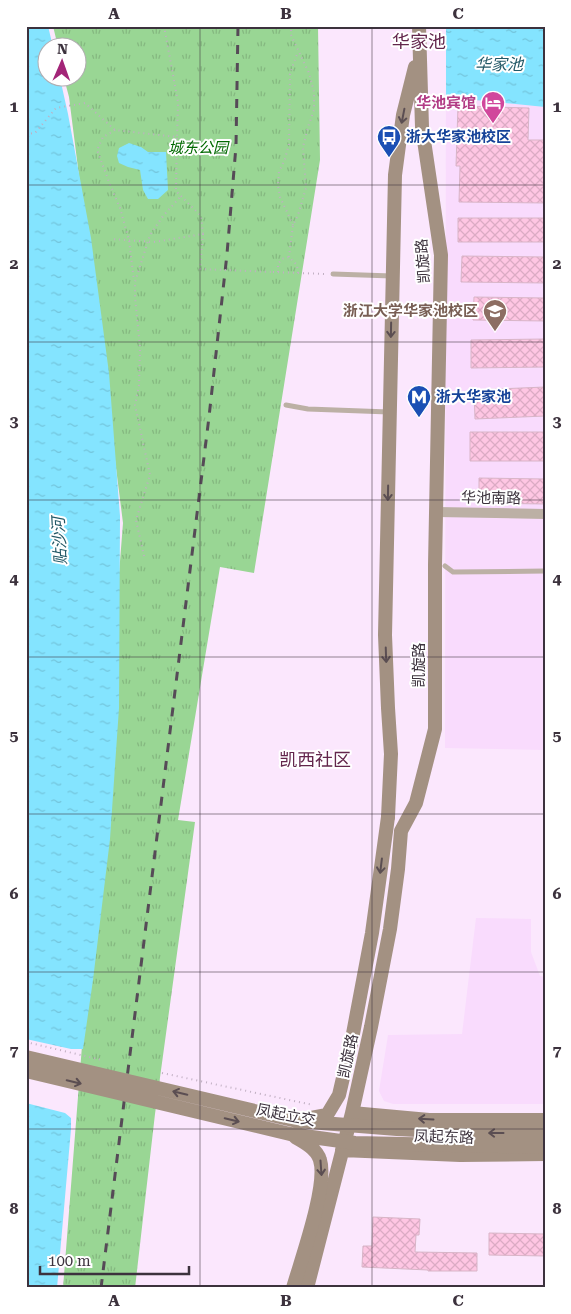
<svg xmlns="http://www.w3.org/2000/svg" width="571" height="1314" viewBox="0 0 571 1314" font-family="'Roboto Serif','Noto Sans SC',serif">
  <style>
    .built { fill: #f9dbfd }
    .grass { fill: url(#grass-tufts) }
    .water { fill: url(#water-ripples) }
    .building { fill: url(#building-cross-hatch); stroke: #d8b5c7 }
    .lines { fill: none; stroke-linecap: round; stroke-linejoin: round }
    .path { stroke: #c0afc2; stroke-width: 2; stroke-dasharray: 1 4; stroke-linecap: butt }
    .lane { stroke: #bcb0a5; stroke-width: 5 }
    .street { stroke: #bcb0a5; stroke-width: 10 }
    .secondary { stroke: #a39182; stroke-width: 14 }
    .rail { stroke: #564a57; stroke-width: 3; stroke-dasharray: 9 9; stroke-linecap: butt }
    .path-bridge { stroke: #c0afc2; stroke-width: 2; stroke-dasharray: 1 4; stroke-linecap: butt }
    .secondary-bridge { stroke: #a39182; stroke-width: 14 }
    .oneway { stroke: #5b4e52 }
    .grid { fill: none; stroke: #3c323d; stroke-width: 1; stroke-opacity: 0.55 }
    .labels { text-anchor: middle; stroke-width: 4; stroke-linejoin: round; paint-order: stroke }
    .hotel-label { font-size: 15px; font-weight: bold; fill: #b23c85; stroke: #fff; text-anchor: end }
    .transit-label { font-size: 15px; font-weight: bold; fill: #164399; stroke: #fff; text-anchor: start }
    .park-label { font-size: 15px; font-style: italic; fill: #006901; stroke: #fff }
    .street-label { font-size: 15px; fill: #3c323d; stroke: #fff }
    .education-label { font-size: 15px; font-weight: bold; fill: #785e54; stroke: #fff; text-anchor: end }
    .water-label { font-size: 16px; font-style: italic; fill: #225866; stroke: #fff }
    .quarter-label { font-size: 18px; fill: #63264c; stroke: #fff }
    .neatline { fill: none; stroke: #3c323d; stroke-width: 2 }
    .grid-label { font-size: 16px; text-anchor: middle; font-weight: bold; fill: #3c323d }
  </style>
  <defs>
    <pattern id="grass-tufts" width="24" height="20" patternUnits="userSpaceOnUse" patternTransform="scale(1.25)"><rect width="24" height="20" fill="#99d694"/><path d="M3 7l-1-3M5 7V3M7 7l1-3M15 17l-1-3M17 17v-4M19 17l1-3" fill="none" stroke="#85b880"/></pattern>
    <pattern id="water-ripples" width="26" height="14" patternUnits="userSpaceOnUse" patternTransform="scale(1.25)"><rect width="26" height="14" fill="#84e4ff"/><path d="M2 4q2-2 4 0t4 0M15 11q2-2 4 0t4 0" fill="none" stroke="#73c4db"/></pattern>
    <pattern id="building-cross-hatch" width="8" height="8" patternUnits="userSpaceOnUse" patternTransform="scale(1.25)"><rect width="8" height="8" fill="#fec6e3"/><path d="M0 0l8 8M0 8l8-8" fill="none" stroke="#dbabc4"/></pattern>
  </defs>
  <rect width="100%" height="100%" fill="#fbe7fd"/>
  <path class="built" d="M446,26H545V750L445,748Z
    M476,918L531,919V952L540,976L545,977V1104H393L384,1101L379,1091L388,1035L462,1034Z"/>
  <path class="grass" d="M53,26H318L320,160L254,573L220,567L178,820L195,822L155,1114L135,1288H63L123,523L69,97L64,78H78V48L58,47Z"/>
  <path class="water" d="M26,26H48L53,47L48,48V78H60L68,114L91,238L109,373L120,516L119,708L110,839L93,980L83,1049H71L26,1039Z
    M446,26H545V107L446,97Z
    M129,143L141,147L148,152H166L168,190L158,199H148L143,190L140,170L128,167L119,163L117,156L119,148Z
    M26,1103L65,1113L71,1118V1129L57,1288H26Z"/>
  <path class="building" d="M458,106L529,108L528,140H545V203L459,202L460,166H456Z
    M458,218H545V242H458Z
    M462,256L545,257V283L461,282Z
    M474,297L545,298V321L473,320Z
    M545,339V367L471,368V340Z
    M545,387V416L475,419L474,390Z
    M470,432H545V461H470Z
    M479,478L545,479V504L479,503Z
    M373,1217L420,1219L419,1235H416L415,1252L477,1253V1271H428V1270L362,1267L363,1246H372Z
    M489,1233L545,1234V1256L489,1255Z"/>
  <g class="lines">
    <path class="path" d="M164,26L178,102L177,137
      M115,130L103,137L97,150L109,182L120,208L129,240L134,281
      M26,134L35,133L56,108L85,103L115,130L177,137L176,191L201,216L203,234L154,242L112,239
      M293,225L280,197L278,186L279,172L285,159L289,144L290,74L294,62L298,52
      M289,257L293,225L298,215L306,188L303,147L308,127L314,110V92L309,73L291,35V26
      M273,272L325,274
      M278,272V264L282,259L289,257L297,265L298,273
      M144,556L136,520L150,475L135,405L139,385L140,348L135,297V282L150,235L163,216L181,196
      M26,1042L102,1060
      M162,1073L313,1105"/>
    <path class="lane" d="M333,274L392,276
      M286,405L308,409L389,412
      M445,566L453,572L545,571"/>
    <path class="street" d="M437,512L545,514"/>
    <path class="secondary" d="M388,817L391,754L388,708L385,635L395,175L403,115L415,67
      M352,1113L429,1120H545
      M342,1150L460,1155L545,1154
      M307,1288L352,1113L371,1027L390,929L398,869L401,831L416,803L435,729V565L441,255L422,127L419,26"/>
    <path class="rail" d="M101,1288L209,417L227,254L236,146L238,26"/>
    <path class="path-bridge" d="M203,234L200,269L273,272"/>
    <path class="secondary-bridge" d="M26,1057L297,1121L397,1129L479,1133H545
      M26,1071L290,1134L355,1143L545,1147
      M311,1118L327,1115L339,1095L352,1039L372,933L388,817
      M293,1288C301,1260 328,1185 320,1160C317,1149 304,1142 295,1137"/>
  </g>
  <defs><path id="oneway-shaft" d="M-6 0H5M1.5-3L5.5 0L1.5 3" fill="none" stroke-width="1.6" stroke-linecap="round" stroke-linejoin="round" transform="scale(1.25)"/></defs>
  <g class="oneway">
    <use href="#oneway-shaft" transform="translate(403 116) rotate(101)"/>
    <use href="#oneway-shaft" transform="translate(391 330) rotate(91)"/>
    <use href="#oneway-shaft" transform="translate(388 493) rotate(91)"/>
    <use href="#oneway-shaft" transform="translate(386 655) rotate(88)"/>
    <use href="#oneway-shaft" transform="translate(381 866) rotate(97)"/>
    <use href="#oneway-shaft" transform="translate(74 1082) rotate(13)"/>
    <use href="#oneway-shaft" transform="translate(180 1093) rotate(-167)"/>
    <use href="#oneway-shaft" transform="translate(426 1119) rotate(-177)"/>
    <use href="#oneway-shaft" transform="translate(232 1120) rotate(13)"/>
    <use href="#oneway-shaft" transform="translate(496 1133) rotate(180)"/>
    <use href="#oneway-shaft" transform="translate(321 1168) rotate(86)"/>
  </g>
  <path class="grid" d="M200,26V1288M372,26V1288M26,185H545M26,342H545M26,500H545M26,657H545M26,814H545M26,972H545M26,1129H545"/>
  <defs>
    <g id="hotel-pin" transform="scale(1.25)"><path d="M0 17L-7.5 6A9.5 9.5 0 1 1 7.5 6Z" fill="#d1479c" stroke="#fff"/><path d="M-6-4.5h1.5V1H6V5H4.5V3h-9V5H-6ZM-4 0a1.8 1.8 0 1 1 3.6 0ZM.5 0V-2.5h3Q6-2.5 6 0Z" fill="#fff"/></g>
    <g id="bus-pin" transform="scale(1.25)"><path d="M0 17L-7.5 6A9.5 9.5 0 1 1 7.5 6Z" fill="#1a4fb4" stroke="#fff"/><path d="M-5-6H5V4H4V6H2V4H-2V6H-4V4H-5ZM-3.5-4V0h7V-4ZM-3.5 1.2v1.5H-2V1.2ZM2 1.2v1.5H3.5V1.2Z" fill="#fff"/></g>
    <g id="university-pin" transform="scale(1.25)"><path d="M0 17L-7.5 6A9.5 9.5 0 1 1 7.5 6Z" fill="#8d6e63" stroke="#fff"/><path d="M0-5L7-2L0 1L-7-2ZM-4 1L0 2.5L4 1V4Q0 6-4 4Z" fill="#fff"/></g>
    <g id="metro-pin" transform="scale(1.25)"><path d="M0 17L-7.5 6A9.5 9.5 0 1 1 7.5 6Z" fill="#1a4fb4" stroke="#fff"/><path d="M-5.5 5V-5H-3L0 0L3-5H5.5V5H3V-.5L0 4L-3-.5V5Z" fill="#fff"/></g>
  </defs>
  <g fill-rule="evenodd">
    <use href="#hotel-pin" x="493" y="103"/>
    <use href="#bus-pin" x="389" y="137"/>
    <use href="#university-pin" x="495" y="311"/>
    <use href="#metro-pin" x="419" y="397"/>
  </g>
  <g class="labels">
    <g class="hotel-label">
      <text x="476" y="108">华池宾馆</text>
    </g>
    <g class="transit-label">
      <text x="406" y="142">浙大华家池校区</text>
      <text x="436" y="402">浙大华家池</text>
    </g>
    <g class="park-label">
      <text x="198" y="153">城东公园</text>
    </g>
    <g class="street-label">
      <text transform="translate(423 261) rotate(-94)" y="5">凯旋路</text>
      <text transform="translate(491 498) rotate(1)" y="5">华池南路</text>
      <text transform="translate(419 665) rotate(-90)" y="5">凯旋路</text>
      <text transform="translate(348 1056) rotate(-78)" y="5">凯旋路</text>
      <text transform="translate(286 1115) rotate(11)" y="5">凤起立交</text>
      <text transform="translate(444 1137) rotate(2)" y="5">凤起东路</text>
    </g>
    <g class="education-label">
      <text x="478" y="316">浙江大学华家池校区</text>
    </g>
    <g class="water-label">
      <text x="499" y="70">华家池</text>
      <text transform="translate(59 541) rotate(-93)" y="6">贴沙河</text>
    </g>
    <g class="quarter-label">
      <text x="419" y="48">华家池</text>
      <text x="315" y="766">凯西社区</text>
    </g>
  </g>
  <rect width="571" height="1314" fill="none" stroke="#ffffff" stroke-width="55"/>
  <g transform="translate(62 62) rotate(2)"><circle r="24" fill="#ffffff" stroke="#b1adb1"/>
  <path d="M0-4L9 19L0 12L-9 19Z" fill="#a32578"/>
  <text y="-8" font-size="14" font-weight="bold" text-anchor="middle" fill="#3c323d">N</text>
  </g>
  <path d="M40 1266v8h149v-8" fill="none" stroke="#3c323d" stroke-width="2.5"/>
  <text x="48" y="1266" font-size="15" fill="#3c323d" stroke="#ffffff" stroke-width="4" paint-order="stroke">100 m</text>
  <rect x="28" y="28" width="516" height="1258" class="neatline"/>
  <g class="grid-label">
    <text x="114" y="19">A</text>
    <text x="286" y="19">B</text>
    <text x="458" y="19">C</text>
    <text x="14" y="112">1</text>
    <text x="557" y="112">1</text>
    <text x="14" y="269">2</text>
    <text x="557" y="269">2</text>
    <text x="14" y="427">3</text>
    <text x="557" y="427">3</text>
    <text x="14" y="584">4</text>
    <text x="557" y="584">4</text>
    <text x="14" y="741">5</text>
    <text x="557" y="741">5</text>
    <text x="14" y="899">6</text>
    <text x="557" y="899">6</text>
    <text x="14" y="1056">7</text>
    <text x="557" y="1056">7</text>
    <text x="14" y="1214">8</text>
    <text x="557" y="1214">8</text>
    <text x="114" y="1306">A</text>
    <text x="286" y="1306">B</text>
    <text x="458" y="1306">C</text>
  </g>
</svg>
